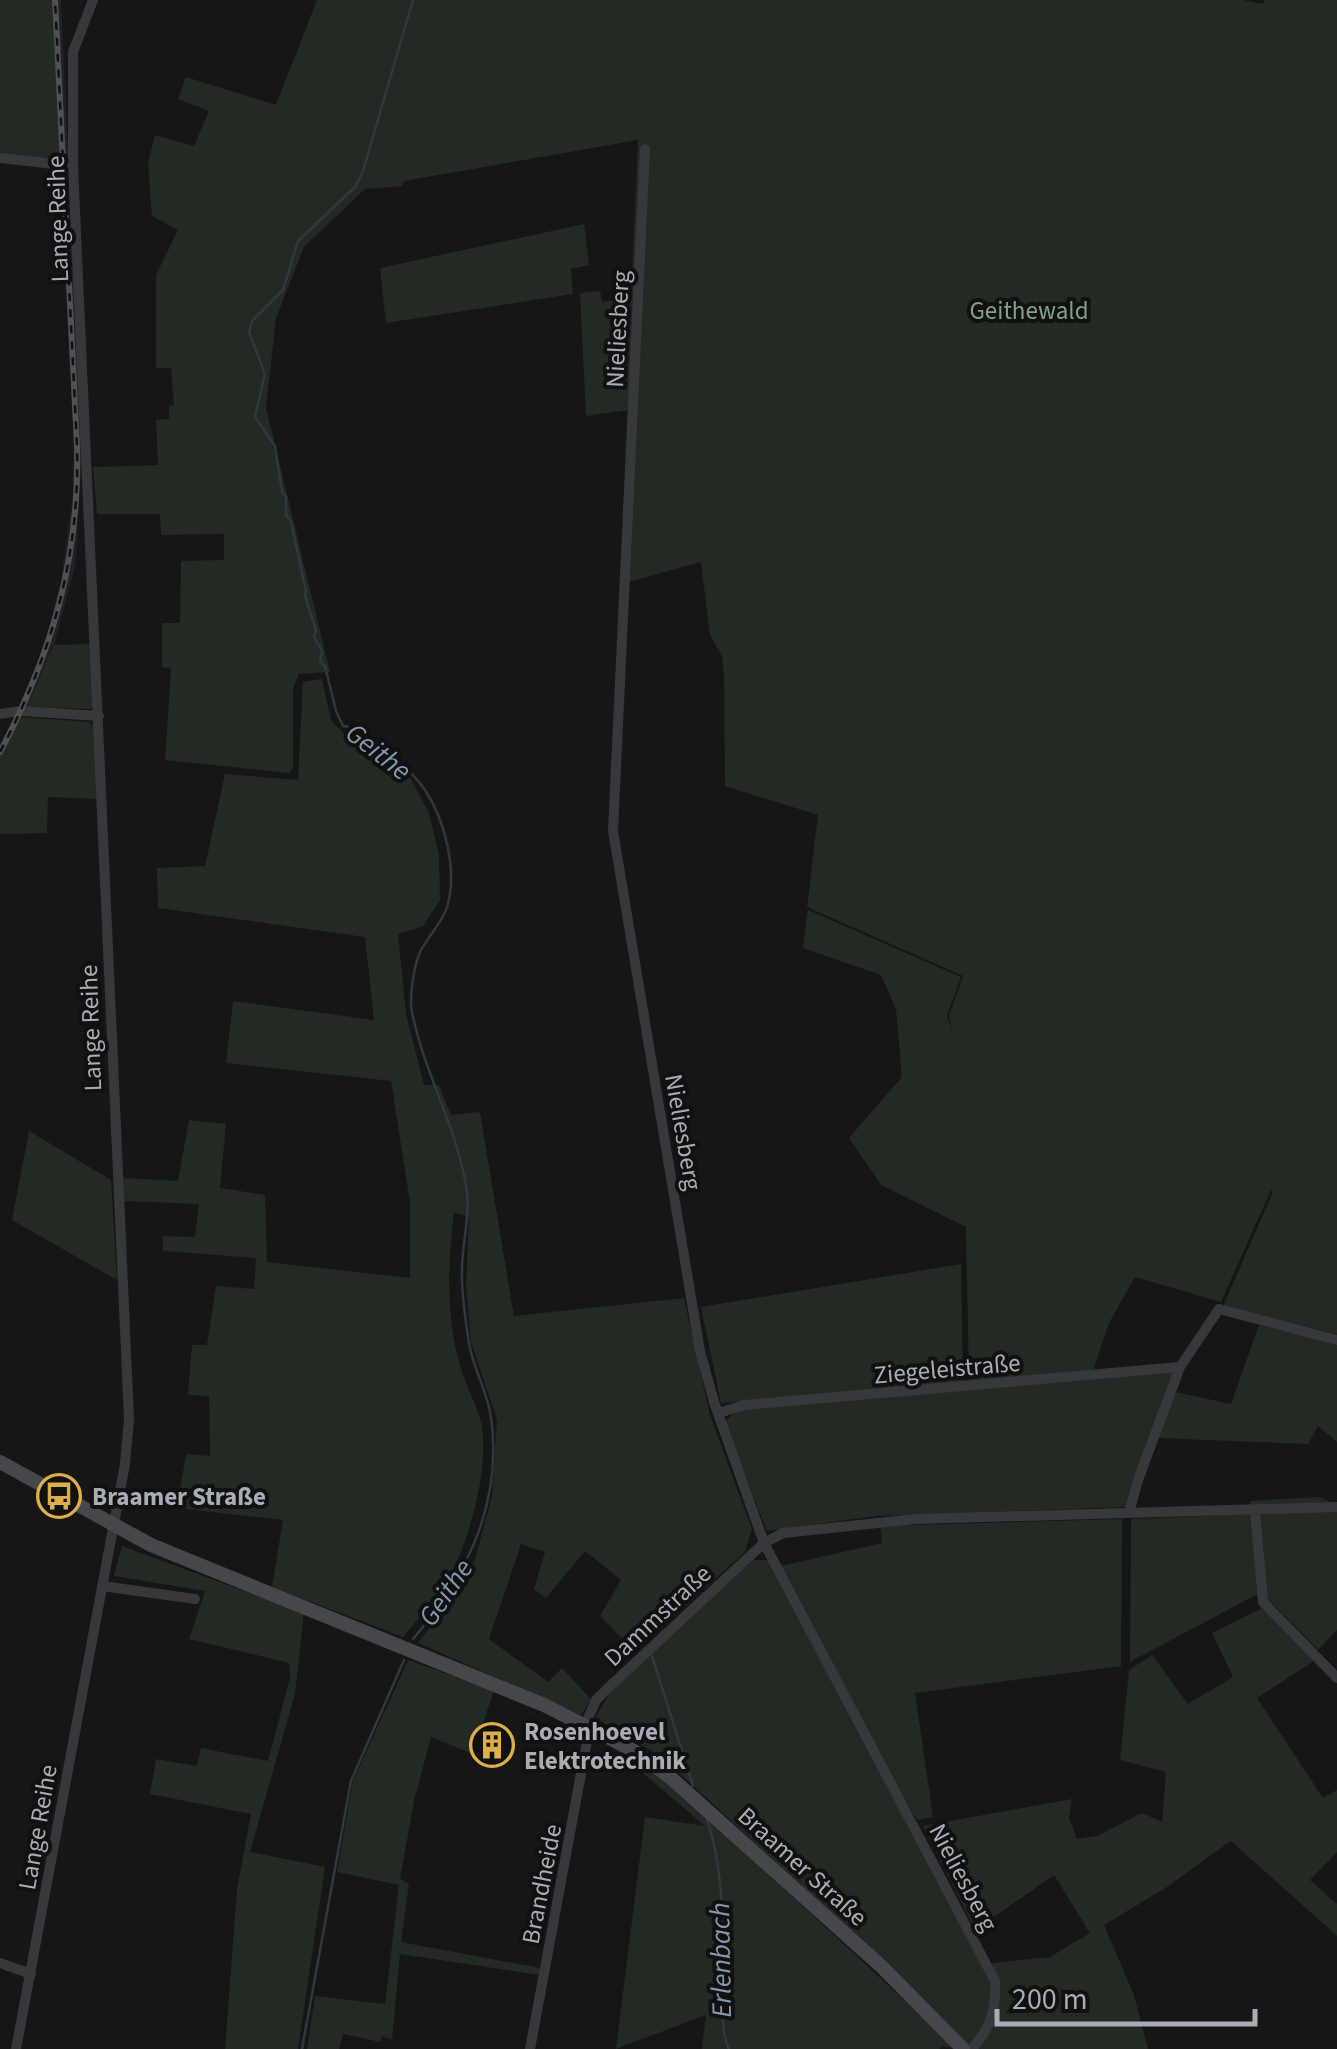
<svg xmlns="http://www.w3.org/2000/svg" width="1337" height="2049" viewBox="0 0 1337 2049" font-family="'Source Sans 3',sans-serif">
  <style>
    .built { fill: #222224 }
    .green { fill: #222a23 }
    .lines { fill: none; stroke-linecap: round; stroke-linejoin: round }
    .stream { stroke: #30383f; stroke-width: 2.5 }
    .street { stroke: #37383c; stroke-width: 10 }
    .secondary { stroke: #46474c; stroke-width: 14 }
    .rail-casing { stroke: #4f5055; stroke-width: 6 }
    .rail { stroke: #111112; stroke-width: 2.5; stroke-dasharray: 8; stroke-linecap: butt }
    .labels { text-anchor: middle; stroke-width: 8; stroke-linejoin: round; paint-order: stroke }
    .street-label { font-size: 25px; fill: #a9adb6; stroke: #111112 }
    .park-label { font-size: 25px; fill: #839f85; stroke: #111112 }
    .poi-label { font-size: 25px; font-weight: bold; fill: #a9adb6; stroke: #111112; text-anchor: start }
    .water-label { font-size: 28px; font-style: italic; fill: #8499ad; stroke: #111112 }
  </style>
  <rect width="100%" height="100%" fill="#161617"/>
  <path class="built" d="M52,0H61L82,460L75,566L54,645L27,707L19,705L44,648L61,580L73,497L74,438Z"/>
  <path class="green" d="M0,0H52L61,162L0,154Z
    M317,0H1243L1263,4L1265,0H1337V1334L1223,1306L1273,1192L1271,1190L1221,1302L1135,1277L1109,1323L1093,1371L969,1381L966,1227L881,1185L849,1138L902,1077L896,1009L881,975L803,948L808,910L961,977L947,1016L952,1032L949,1016L963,976L807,907L818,815L725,786L724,676L722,656L710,635L701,562L624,583L628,410L586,416L580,293L600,291L602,302L631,298L638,140L404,181L402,186L365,189L304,247L276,318L266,408L330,672L299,674L293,688V768L289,773L165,760L171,668L162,667V623H180L181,561L224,560V534L161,535L160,514H97L93,467L158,465L156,420L169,419V406L174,405L171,368H156V275L178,230L152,216L148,163L155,135L194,146L209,111L178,99L186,77L276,105Z
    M584,224L589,265L571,269L573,294L386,323L380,268Z
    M91,644L93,706L90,709L27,707L54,645Z
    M322,679L331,720L354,744L411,779L429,813L439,855L440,900L423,926L398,934L406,1014L424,1085H439L451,1115L480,1112L514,1316L684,1298L710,1415L752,1529L745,1552L635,1652L600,1616L621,1580L585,1551L546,1598L534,1589L545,1552L521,1544L489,1639L548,1682L562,1668L591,1699L581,1715L418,1643L454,1596L475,1559L492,1496L497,1420L471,1342L466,1286L469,1216L454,1213C448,1260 446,1311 458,1358C463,1380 475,1400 481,1422C491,1466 467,1553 442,1590C430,1607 415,1622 403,1637L272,1587L283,1520L177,1508L186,1454L210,1456L209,1396L188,1395L192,1345H207L216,1286L254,1289L256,1258L163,1251V1236L195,1237L199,1204L124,1201L123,1178L178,1181L189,1120L226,1124L220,1188L265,1195L267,1262L410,1278V1202L391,1081L226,1063L233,1001L374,1020L365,937L158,908L157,868L205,866L225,774L298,780L303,682Z
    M20,717L89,722L93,726L97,799L48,797L47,833L0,834V756Z
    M29,1131L111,1180L117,1280L12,1220Z
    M961,1264L963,1382L721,1403L701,1307Z
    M1259,1325L1337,1344V1442L1318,1426L1308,1444L1157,1438L1175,1392L1231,1404Z
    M1174,1372L1126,1507L876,1516L767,1531L728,1432L726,1420L738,1410Z
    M1319,1497L1337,1505V1630L1318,1650L1264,1595H1256L1130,1662L1131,1519L1250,1514V1501Z
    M1122,1519L1121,1666L915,1693L933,1817L917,1820L897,1786L992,1982L987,2036C1000,2010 1002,1990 992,1963L1050,1957L1090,1933L1054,1875L975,1930L923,1826L1072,1799L1069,1818L1077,1839L1097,1836L1142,1813L1162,1822L1166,1772L1120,1760L1129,1670L1152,1655L1188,1704L1233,1677L1212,1633L1262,1608L1317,1659L1257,1698L1323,1798L1337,1790V1852L1310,1880L1337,1904V1936L1231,1841L1167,1887L1104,1925L1134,1995L1148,2049H971L885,1963L688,1781L657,1754L595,1718L611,1691L753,1560H767L781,1566L882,1543L880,1526Z
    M122,1546L304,1613L295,1694L250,1852L325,1867L298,2049H225L237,1889L251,1814L150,1794L156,1759L197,1766L201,1748L268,1761L290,1678L289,1663L189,1639L205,1591L114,1576Z
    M408,1660L494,1690L473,1754L431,1737L414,1801L400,1879L409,1884L401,1942L540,1968L539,1975L400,1954L392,2040L382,2036L380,2042L343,2034L339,2049H307L315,1996L385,2004L399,1885L337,1872L353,1781Z
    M608,1743L617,1744L671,1784L957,2049L943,2046L939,2049H702L706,2015L616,2049L645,1817L705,1826Z"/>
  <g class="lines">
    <path class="stream" d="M413,1639C467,1575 503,1504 491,1417C487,1389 471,1365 468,1337C465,1315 461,1291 462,1269C462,1244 470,1218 467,1193C459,1130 424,1074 412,1012C409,997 414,966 420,952C428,936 442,923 447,907C458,872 445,820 425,790C413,773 398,760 381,748C368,738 360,728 343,726L336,711L325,666L320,662L322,651L314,637L316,630L305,596L306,592L291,521L286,515V497L282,492L275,446L255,417L265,374L249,332L252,321L283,290L298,241L355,187L363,171L413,0
      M652,1656L693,1786
      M706,1817C723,1863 724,1932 725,1981C725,2004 719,2029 729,2049
      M302,2049L351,1781L404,1660"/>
    <path class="street" d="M645,149L613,831L700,1351L714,1402L764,1543L995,1981C997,2010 990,2028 972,2049
      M0,158L73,166
      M0,714L21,711L99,716
      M719,1413L744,1405L1180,1367
      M1255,1510L1263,1602L1337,1678
      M1129,1513L1138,1480L1180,1367L1219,1309L1337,1340
      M102,1586L195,1599
      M586,1723L596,1700L607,1689L764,1543L783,1533L916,1519L1337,1507
      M0,1963L31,1974
      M16,2049L125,1464L129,1419L73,166V52L93,0
      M530,2049L590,1725"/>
    <path class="secondary" d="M0,1462L151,1545L544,1705L631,1749L670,1777L882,1967L963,2049"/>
    <g class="rail-casing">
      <path id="rail" d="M0,752C52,654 80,557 77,446L55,0"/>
    </g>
    <use href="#rail" class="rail"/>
  </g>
  <defs>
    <g id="bus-ring" transform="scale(2.25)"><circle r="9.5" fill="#111112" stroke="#deae48" stroke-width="1.5"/><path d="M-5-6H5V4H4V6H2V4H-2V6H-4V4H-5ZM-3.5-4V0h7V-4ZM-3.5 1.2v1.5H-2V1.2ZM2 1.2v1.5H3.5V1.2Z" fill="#deae48"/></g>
    <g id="building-ring" transform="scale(2.25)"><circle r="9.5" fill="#111112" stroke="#deae48" stroke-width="1.5"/><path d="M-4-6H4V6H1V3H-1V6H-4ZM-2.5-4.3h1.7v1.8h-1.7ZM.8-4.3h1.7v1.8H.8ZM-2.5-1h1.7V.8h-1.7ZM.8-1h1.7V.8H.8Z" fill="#deae48"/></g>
  </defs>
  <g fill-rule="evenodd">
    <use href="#bus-ring" x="59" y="1496"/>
    <use href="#building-ring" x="492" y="1745"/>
  </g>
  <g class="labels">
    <g class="street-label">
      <text transform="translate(57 219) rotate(-92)" y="9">Lange Reihe</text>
      <text transform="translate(617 329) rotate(-87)" y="9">Nieliesberg</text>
      <text transform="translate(90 1028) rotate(-92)" y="9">Lange Reihe</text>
      <text transform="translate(684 1132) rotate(80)" y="9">Nieliesberg</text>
      <text transform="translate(947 1368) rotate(-5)" y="9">Ziegeleistraße</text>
      <text transform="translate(657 1615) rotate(-43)" y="9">Dammstraße</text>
      <text transform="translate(37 1827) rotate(-80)" y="9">Lange Reihe</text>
      <text transform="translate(803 1866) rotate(42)" y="9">Braamer Straße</text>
      <text transform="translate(964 1877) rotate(62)" y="9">Nieliesberg</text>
      <text transform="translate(541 1884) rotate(-79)" y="9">Brandheide</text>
    </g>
    <g class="park-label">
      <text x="1029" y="319">Geithewald</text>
    </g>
    <g class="poi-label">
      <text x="92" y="1505">Braamer Straße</text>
      <text x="524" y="1740">Rosenhoevel<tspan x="524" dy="29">Elektrotechnik</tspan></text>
    </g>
    <g class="water-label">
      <text transform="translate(379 751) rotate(38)" y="10">Geithe</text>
      <text transform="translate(445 1592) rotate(-56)" y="10">Geithe</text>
      <text transform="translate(720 1960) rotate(-91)" y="10">Erlenbach</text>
    </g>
  </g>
  <path d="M997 2009v15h258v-15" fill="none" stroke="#a9adb6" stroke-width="5"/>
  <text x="1012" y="2009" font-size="30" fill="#a9adb6" stroke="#111112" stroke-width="8" paint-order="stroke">200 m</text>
</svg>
